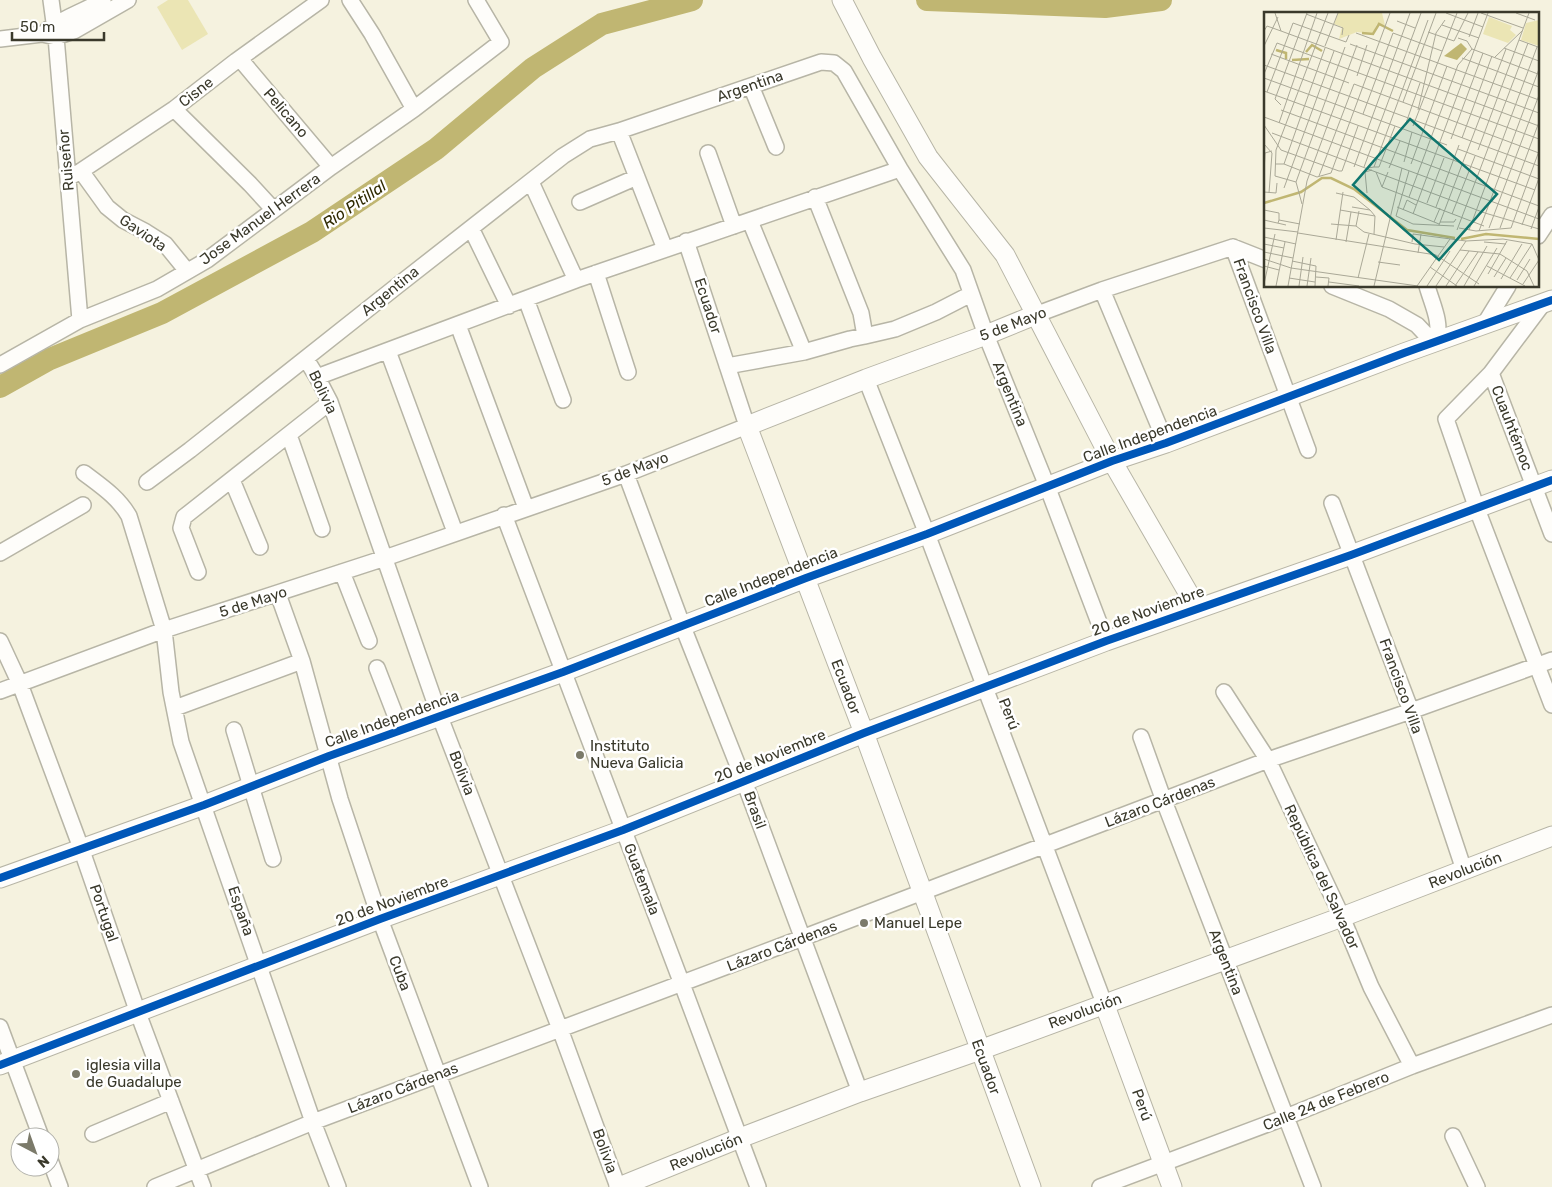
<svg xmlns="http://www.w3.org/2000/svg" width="1552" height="1187" viewBox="0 0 1552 1187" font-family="Rubik,sans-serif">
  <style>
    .pitch { fill: #ebe5b4 }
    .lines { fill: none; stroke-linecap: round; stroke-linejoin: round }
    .river { stroke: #c0b672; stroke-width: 22 }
    .minor-casing { stroke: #b7b5a6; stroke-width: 18 }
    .tertiary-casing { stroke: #b7b5a6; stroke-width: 21 }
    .minor { stroke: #fefdfa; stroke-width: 15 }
    .tertiary { stroke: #fefdfa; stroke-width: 19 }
    .cycleway-casing { stroke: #fff; stroke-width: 11 }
    .cycleway { stroke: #0057b8; stroke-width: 8 }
    .poi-dot { fill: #7b7a6a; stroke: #fff; stroke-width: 2 }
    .labels { text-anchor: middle; stroke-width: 5; stroke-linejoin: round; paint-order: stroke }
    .street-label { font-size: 15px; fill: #3a392b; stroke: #fff }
    .poi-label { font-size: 15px; fill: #3a392b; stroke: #fff; text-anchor: start }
    .water-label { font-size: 16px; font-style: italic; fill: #2f2a02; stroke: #fff }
    .inset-river { fill: none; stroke: #c0b672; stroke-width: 2.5 }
    .inset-road { fill: none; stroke: #aaa897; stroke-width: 1 }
    .view { fill: #0f766e; fill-opacity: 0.15; stroke: #0f766e; stroke-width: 2.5 }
    .inset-edge { fill: none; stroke: #3a392b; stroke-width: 2.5 }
  </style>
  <rect width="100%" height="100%" fill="#f5f2df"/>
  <path class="pitch" d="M168,0H188L208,34L182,50L157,7Z"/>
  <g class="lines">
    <path class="river" d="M927,0L1105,7L1161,0
      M0,387L50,359L162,313L312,232L436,149L533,68L602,24L692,0"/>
    <g class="minor-casing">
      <path id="minor" d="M51,0L56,37L80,320
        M350,0L372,34L414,109
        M47,30C64,17 85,11 103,0
        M0,39L42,34L56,37L74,31L128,0
        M240,59L331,167
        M751,86L776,147
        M174,109L250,184L273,209
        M619,131L665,249
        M708,153L734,226
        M81,171L107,207L123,220L146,232L165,244L187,271
        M68,178L81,171L174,109L236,61L321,0
        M531,182L576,280
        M580,202L637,177
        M750,221L804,352
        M471,228L509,306
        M1538,236L1552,215
        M1233,247L1308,450
        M596,273L628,372
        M1332,286L1389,309L1417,325L1434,343
        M1427,286C1433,307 1441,320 1437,342
        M1102,290L1166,443
        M526,299L563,400
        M1542,305L1491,373L1552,534
        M1035,315L1102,290L1233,247L1266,260
        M458,325L526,508
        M1484,325L1508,286
        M865,336L895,329L936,312L971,294
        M388,351L455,532
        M306,359L317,377L330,402L440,717L560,1029L618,1187
        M0,365L80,320L157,289L207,260L331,167L414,109L501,42L476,0
        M727,366L804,352L850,339L865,336L861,313L815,197
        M1491,373L1446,419L1477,509L1552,705
        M317,377L576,280L900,169
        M866,379L927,534L1104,1003
        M289,435L322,529
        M84,473C101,486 118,497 129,516L164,630L171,692L181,742L313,1122L338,1187
        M626,474L683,627L744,781L860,1092
        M232,480L260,547
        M147,482L190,450L397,286L563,156L590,139L619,131L821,62L834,63L844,71L900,169L963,270L986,335L1047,486L1106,641
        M1332,503L1411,711L1464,870
        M504,515L682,984L758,1187
        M0,553L83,505
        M198,572L181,528L184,517L330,402
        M342,572L369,641
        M278,594L302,661L340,799L380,919L480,1187
        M0,641L20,684L81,848L138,1013L203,1187
        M377,668L401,730
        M0,691L164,630L385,558L626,474L747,426L686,241
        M1224,692L1268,760L1342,917L1371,987L1412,1066
        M175,708L302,661
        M234,730L273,859
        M1141,737L1164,801L1313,1187
        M0,1027L41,1137
        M93,1134L171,1101
        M1453,1136L1477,1187
        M50,1160L60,1187
        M155,1187L313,1122L802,938L1268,760L1411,711L1552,660
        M1100,1187L1286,1117L1412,1066L1552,1015"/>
    </g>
    <g class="tertiary-casing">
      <path id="tertiary" d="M842,0L872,58L928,157L1005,255L1112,461L1197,608
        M0,878L204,805L329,756L563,672L806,578L927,534L1112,461L1166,443L1404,353L1552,300
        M1104,1003L1172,1187
        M0,1065L380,919L623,830L864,733L1106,641L1351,555L1552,480
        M619,1187L740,1138L860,1092L980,1050L1342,917L1552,836
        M1031,1187L864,733L747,426L866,379L986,335L1035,315"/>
    </g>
    <use href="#minor" class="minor"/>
    <use href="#tertiary" class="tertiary"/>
    <g class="cycleway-casing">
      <path id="cycleway" d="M0,878L204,805L329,756L563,672L806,578L927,534L1112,461L1166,443L1404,353L1552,300
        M0,1065L380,919L623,830L864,733L1106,641L1351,555L1552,480"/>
    </g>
    <use href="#cycleway" class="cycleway"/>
  </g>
  <g class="poi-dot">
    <circle cx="580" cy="755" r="5"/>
    <circle cx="864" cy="923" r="5"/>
    <circle cx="76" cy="1074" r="5"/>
  </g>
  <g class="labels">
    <g class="street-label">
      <text transform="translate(750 86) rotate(-19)" y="5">Argentina</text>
      <text transform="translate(196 92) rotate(-38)" y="5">Cisne</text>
      <text transform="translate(286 113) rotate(49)" y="5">Pelicano</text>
      <text transform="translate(66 160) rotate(-95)" y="5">Ruiseñor</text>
      <text transform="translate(260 219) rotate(-36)" y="5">Jose Manuel Herrera</text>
      <text transform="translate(143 233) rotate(34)" y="5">Gaviota</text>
      <text transform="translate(390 291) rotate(-39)" y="5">Argentina</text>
      <text transform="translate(708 306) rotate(72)" y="5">Ecuador</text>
      <text transform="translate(1255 306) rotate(70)" y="5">Francisco Villa</text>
      <text transform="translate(1013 324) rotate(-21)" y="5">5 de Mayo</text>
      <text transform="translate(323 392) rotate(64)" y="5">Bolivia</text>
      <text transform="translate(1010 394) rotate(68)" y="5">Argentina</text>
      <text transform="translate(1512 428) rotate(69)" y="5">Cuauhtémoc</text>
      <text transform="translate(1150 434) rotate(-20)" y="5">Calle Independencia</text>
      <text transform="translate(635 469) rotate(-21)" y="5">5 de Mayo</text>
      <text transform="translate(771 577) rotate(-21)" y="5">Calle Independencia</text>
      <text transform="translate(253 602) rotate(-18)" y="5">5 de Mayo</text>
      <text transform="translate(1148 611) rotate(-20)" y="5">20 de Noviembre</text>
      <text transform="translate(1401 686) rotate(70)" y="5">Francisco Villa</text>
      <text transform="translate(846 687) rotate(69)" y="5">Ecuador</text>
      <text transform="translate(1009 714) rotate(69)" y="5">Perú</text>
      <text transform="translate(392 719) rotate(-20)" y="5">Calle Independencia</text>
      <text transform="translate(770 756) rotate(-22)" y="5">20 de Noviembre</text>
      <text transform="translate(462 773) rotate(69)" y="5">Bolivia</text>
      <text transform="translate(1160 802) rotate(-21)" y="5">Lázaro Cárdenas</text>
      <text transform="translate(755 810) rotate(70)" y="5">Brasil</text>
      <text transform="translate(1465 870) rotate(-21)" y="5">Revolución</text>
      <text transform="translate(1322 877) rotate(65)" y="5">República del Salvador</text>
      <text transform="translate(642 879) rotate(69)" y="5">Guatemala</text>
      <text transform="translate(392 901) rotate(-20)" y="5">20 de Noviembre</text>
      <text transform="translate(241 911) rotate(71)" y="5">España</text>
      <text transform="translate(104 913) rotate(71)" y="5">Portugal</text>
      <text transform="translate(782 946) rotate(-21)" y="5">Lázaro Cárdenas</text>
      <text transform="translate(1226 962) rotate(69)" y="5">Argentina</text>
      <text transform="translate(400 973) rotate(69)" y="5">Cuba</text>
      <text transform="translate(1085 1011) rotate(-20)" y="5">Revolución</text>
      <text transform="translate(986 1067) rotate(70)" y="5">Ecuador</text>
      <text transform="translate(403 1088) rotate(-21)" y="5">Lázaro Cárdenas</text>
      <text transform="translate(1326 1101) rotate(-22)" y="5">Calle 24 de Febrero</text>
      <text transform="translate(1142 1105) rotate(70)" y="5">Perú</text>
      <text transform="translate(605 1151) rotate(70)" y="5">Bolivia</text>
      <text transform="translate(706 1152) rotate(-22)" y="5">Revolución</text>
    </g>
    <g class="poi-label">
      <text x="590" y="751">Instituto<tspan x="590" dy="17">Nueva Galicia</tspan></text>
      <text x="874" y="928">Manuel Lepe</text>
      <text x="86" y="1070">iglesia villa<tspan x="86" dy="17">de Guadalupe</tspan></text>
    </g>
    <g class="water-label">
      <text transform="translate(354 204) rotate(-34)" y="6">Rio Pitillal</text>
    </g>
  </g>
  <g transform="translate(1264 12)">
    <rect width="275" height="275" fill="#f5f2df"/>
    <path d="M225,5L248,14L246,18L252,23L244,31L219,22ZM275,8V34L257,28L262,11Z" fill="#ebe5b4"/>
    <path d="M74,1H118L121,13L113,12L108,22L93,20L75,27L78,15L70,12ZM222 16a6 6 0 1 1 12 0a6 6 0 1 1-12 0Z" fill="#ebe5b4"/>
    <path d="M197,31L203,37L193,48L180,44Z" fill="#c0b672"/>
    <path class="inset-river" d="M98,21L109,22L115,12L129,19M12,38L22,41V47M42,40L48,33L58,39M28,48L45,47M0,191L37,180L58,166H67L90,177L143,218L191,226M197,227L222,222L275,227"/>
    <path class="inset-road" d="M11,1L17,19L275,114M182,1L219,15M217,1L259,16M252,1L271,8M42,2L79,16L78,23M133,9L151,16M178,13L215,26M0,19L3,14L17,19M164,20L190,29L204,1M92,21L275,88M205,25L214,1M194,26L203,29L208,37L274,62M255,28L274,35M86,32L275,101M0,34L14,5M61,34L74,1M240,36L275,49M7,42L85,71M231,45L258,19M198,46L275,75M0,53L275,154M0,62L13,31L275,127M93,64L103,33M0,66L183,133M0,79L271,178M3,80L29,11L82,30L85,23M139,90L172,1M17,93L11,87L43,1M17,98L275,194M154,98L172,21L181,8M99,102L129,21L178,39M0,105L275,207M15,111L53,1M142,111L156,71M0,113L17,138L75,159H78L94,114M149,114L193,1M8,121L221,201L275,217M198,126L228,44M187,127L219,41M0,132L8,141L5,181M194,137L275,167M214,138L265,1M140,150L148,120M11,152H20L53,165L67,161L126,1M20,152L61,36M147,152L183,54M90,155L146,1M100,155L157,1M110,155H115L131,114M104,156L110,155L164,8M125,156L136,129M145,159L132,204L149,212L190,214M112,160L118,175L220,214M0,161L1,141L8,139M55,164L90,72L275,141M32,170L11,164L12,138L64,1M32,170L81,35M32,170L38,192M118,175L124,160M20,176L70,39M0,180L12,181L13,171M72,181L90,185L106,198M103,181L101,160L108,158M145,185L194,53L208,37M163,191L180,146M88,195L106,198L111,204M133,195L175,212M172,195L195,133M0,198L15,201V208M76,198L111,204L110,222M139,198L143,188L152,193M149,202L224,1M188,202L211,144M0,208L22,213M170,210L176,196M176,210H190L192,207M14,211L15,208L36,212M67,212L92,214L100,220L151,232L180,235M175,213L242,37M258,213L275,166M92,214L95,199M0,216L34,220M195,216L212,219L247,216L275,139M225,216L275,83M236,216L275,110M267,217L275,195M193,218L264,31M205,218L273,35M215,219L275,57M34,221L172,243L215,272M0,225L32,232M72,228L79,180M82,230L87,200M148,230L149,222L202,229L239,227L268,232L275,248M220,230L242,232M0,232L20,236M196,238L236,242L263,259L270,274M0,240L29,246M154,241L157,222M0,247L27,256L154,274M28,249L52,254L51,274M114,250L136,253M0,254L15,258M223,254L261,274M166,255L193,274M224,262L243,229M52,265L65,266L64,274M230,265L242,246M25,266L51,270M94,266L105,222M246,266L268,232M237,267L258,232M253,268L266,247M65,270L95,274M0,272L11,222M259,272L275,248M12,274L21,230M24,274L43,169L93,33M35,274L39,245M43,274L47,246M110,274L138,156M153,274L186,227M163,274L186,239M172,274L202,229M182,274L205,239M191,274L214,240M200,274L223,234M210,274L233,236"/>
    <path class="view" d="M146,107L233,182L175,248L89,173Z"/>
    <rect width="275" height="275" class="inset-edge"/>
  </g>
  <g transform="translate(35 1152) rotate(139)"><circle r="24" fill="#ffffff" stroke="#b0b0aa"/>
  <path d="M0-4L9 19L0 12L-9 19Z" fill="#7b7a6a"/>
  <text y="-8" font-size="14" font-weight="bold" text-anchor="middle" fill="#3a392b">N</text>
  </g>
  <path d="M12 32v8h92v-8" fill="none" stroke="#3a392b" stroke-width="2.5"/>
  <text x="20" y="32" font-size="15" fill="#3a392b" stroke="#ffffff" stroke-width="4" paint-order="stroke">50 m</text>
</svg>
